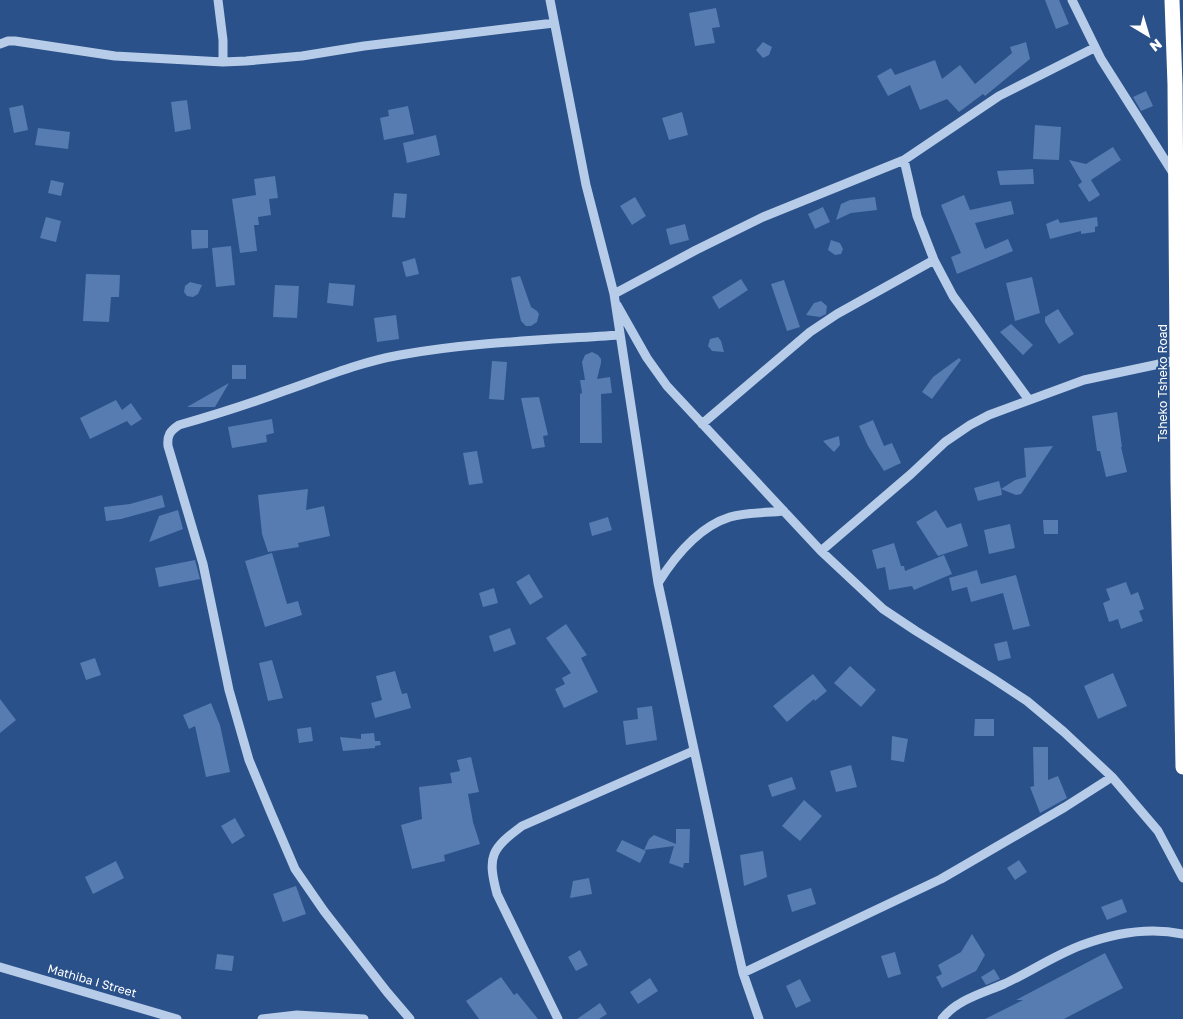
<svg xmlns="http://www.w3.org/2000/svg" width="1183" height="1019" viewBox="0 0 1183 1019" font-family="'Golos Text',sans-serif">
  <style>
    .building { fill: #567cb2 }
    .lines { fill: none; stroke-linecap: round; stroke-linejoin: round }
    .minor { stroke: #b7cce8; stroke-width: 9 }
    .highway { stroke: #fff; stroke-width: 15 }
    .labels { text-anchor: middle; stroke-width: 4; stroke-linejoin: round; paint-order: stroke }
    .street-label { font-size: 12px; fill: #fff; stroke: #2a5189 }
  </style>
  <rect width="100%" height="100%" fill="#2a5189"/>
  <path class="building" d="M1045,0H1059L1069,24L1056,29Z
    M716,8L720,27L712,28L715,43L695,46L689,13Z
    M763,42L772,47L769,55L763,58L756,50Z
    M1026,42L1030,59L985,96L983,94L959,112L947,99L920,110L910,85L888,96L877,76L891,68L895,75L935,60L942,79L960,65L975,84L1012,53L1010,47Z
    M1146,91L1153,106L1141,111L1133,97Z
    M187,100L191,129L175,132L171,102Z
    M23,105L28,130L14,133L9,108Z
    M408,106L414,134L384,140L380,118L389,116L388,110Z
    M682,112L688,135L669,140L662,118Z
    M1035,125L1061,127L1059,160L1033,159Z
    M38,128L70,132L68,149L35,145Z
    M436,135L440,155L407,163L403,143Z
    M1113,147L1121,160L1091,180L1100,195L1089,202L1078,185L1082,182L1069,160L1086,164Z
    M1033,169L1034,184L1000,185L997,171Z
    M275,176L278,198L269,199L271,215L258,217L259,225H254L257,251L240,253L232,199L256,195L254,179Z
    M51,180L64,183L61,196L48,193Z
    M394,193L407,194L405,218L392,217Z
    M964,195L970,210L1011,201L1014,214L975,223L985,249L1008,239L1013,251L957,274L951,257L961,253L941,205Z
    M635,197L646,216L632,225L620,206Z
    M875,197L877,210L851,213L836,220L841,204L850,200Z
    M823,207L830,222L815,229L808,214Z
    M46,217L61,221L56,242L40,238Z
    M1097,217L1098,226L1095,227V232L1081,234V231L1050,239L1046,224L1058,219L1060,223Z
    M685,224L689,240L670,245L666,229Z
    M191,230H208V248L192,249Z
    M831,240L840,243L843,249L841,254L835,255L828,250Z
    M231,246L235,285L216,287L212,248Z
    M415,258L419,274L406,277L402,262Z
    M86,274L120,275L119,297H111L109,322L83,321Z
    M520,276L531,307L537,311L539,314L537,322L531,326H526L521,321L511,278Z
    M1032,277L1040,313L1015,321L1006,283Z
    M741,279L748,290L719,309L712,297Z
    M784,280L800,327L787,331L771,284Z
    M190,282L202,285L198,294L193,297L187,296L184,292L185,286Z
    M329,283L355,285L353,306L327,303Z
    M275,285L299,286L297,318L273,317Z
    M821,301L827,306L826,314L820,317L806,315L814,303Z
    M1058,309L1074,334L1059,344L1045,322V317Z
    M396,315L399,339L377,342L374,318Z
    M1011,324L1033,345L1023,355L1000,332Z
    M718,337L721,341L724,352L712,351L708,346L710,339Z
    M592,352L598,355L601,359V363L597,379L610,377L612,393L601,394L602,443H580V394L582,393L580,380H585L582,362L585,355Z
    M959,358L961,360L932,399L922,392L933,377Z
    M492,361L507,362L504,400L489,399Z
    M232,365H246V379H232Z
    M229,383L215,407H187Z
    M539,397L548,435L543,436L545,447L532,449L521,398Z
    M116,400L122,410L131,403L142,419L131,426L127,421L90,439L80,418Z
    M1117,412L1122,447H1121L1127,472L1106,477L1100,451H1097L1092,416Z
    M272,419L274,433L266,435L267,442L232,448L228,427Z
    M873,420L884,446L892,443L901,463L884,471L868,446L859,426Z
    M839,436L840,445L834,452L823,441Z
    M1053,446L1021,494L1016,495L1001,489L1002,495L978,501L974,488L999,481L1001,489L1015,480L1026,477L1024,448Z
    M477,451L483,483L469,485L463,453Z
    M308,489L306,510L324,506L330,536L298,543L299,547L268,552L262,534L258,495Z
    M162,495L165,507L121,519L106,521L104,507L130,504Z
    M178,510L183,529L149,542L159,516Z
    M936,510L947,528L961,523L968,546L938,556L916,522Z
    M608,517L612,530L592,536L589,523Z
    M1043,520H1058V534H1044Z
    M1010,524L1015,548L989,554L984,530Z
    M894,543L901,566H904L905,571L944,555L952,574L914,590L912,586L889,590L885,567L877,569L872,550Z
    M272,553L287,604L298,601L302,615L265,627L245,561Z
    M195,560L200,579L159,587L155,568Z
    M977,570L981,584L1016,575L1030,626L1013,630L1003,593L971,602L967,587L952,591L949,578Z
    M529,574L543,597L530,605L516,582Z
    M1126,582L1131,595L1138,592L1144,609L1139,611L1143,621L1121,629L1118,619L1109,622L1103,603L1110,600L1106,589Z
    M494,588L498,603L483,607L479,593Z
    M566,624L587,655L581,658L598,692L564,708L555,689L565,684L562,678L571,673L546,638Z
    M510,628L516,644L494,652L489,636Z
    M1007,641L1011,658L998,661L994,644Z
    M95,658L101,675L86,680L80,663Z
    M272,660L283,698L268,701L259,663Z
    M850,666L876,690L861,707L834,683Z
    M395,671L402,694L407,693L411,708L375,718L371,703L382,700L376,676Z
    M1113,673L1127,706L1098,719L1084,686Z
    M813,674L827,691L815,701L814,699L787,722L773,706Z
    M0,699L16,720L0,733Z
    M211,703L220,725L230,772L206,777L195,726L189,729L183,715Z
    M652,706L657,740L626,745L623,721L638,719L637,708Z
    M975,719H994V736H974Z
    M311,727L313,741L299,743L297,729Z
    M374,733L375,741H380L381,745L375,746V748L343,751L340,737L361,739V734Z
    M892,736L908,739L904,762L891,760Z
    M1033,747H1048V780L1058,776L1067,798L1040,813L1030,787L1034,786Z
    M471,757L479,792L468,794L473,822L480,844L444,855L445,861L412,869L401,825L422,819L419,787L452,783L450,773L460,771L457,760Z
    M851,765L857,787L836,792L830,771Z
    M792,777L796,789L772,797L768,785Z
    M804,800L822,816L800,841L782,826Z
    M235,818L245,836L232,844L221,826Z
    M676,829H690L689,863H684L683,868L669,863L674,846L644,850L649,839L654,835L676,844Z
    M622,840L646,851L640,863L616,851Z
    M763,851L767,877L744,886L740,855Z
    M1019,860L1027,872L1015,880L1007,868Z
    M116,861L124,878L93,894L85,877Z
    M589,878L592,894L570,898L573,881Z
    M296,886L306,914L283,922L273,894Z
    M811,888L816,904L792,912L787,895Z
    M1122,899L1127,912L1107,920L1101,907Z
    M972,934L985,955L976,971L942,988L936,977L942,974L938,965L961,952Z
    M580,950L588,965L576,971L568,957Z
    M895,952L901,974L888,978L881,956Z
    M1105,953L1123,988L1064,1019H985L1023,1000H1016Z
    M217,954L234,956L232,971L215,969Z
    M994,969L1000,979L986,985L981,977Z
    M501,977L514,995L517,993L538,1019H479L466,1001Z
    M650,978L658,991L638,1004L630,992Z
    M800,979L811,1001L796,1008L786,986Z
    M600,1003L607,1014L599,1019H577Z"/>
  <g class="lines">
    <path class="minor" d="M218,0L223,40V62
      M550,0L586,185L614,294L658,583L732,925L743,973L759,1019
      M1072,0L1101,59L1175,176
      M0,44L8,41H15L115,56L223,62L246,61L302,56L364,46L554,23
      M614,294L696,250L763,217L904,160
      M617,305L647,358L667,386L821,551L883,609L916,631L992,678L1027,701L1064,732L1112,777L1158,831L1183,878
      M1029,400L953,296L934,260L917,216L904,160L999,96L1094,48
      M702,424L810,332L837,314L934,260
      M821,551L911,474L945,442L970,425L989,415L1084,380L1178,360
      M658,583C675,556 698,527 730,517C746,512 768,513 784,511
      M0,967L177,1019
      M743,973L941,879L1065,807L1112,777
      M262,1019L297,1015L364,1019
      M410,1019L387,992L324,911L295,869L271,813L249,760L229,690L203,564L168,446C167,435 170,431 179,425C214,415 249,404 284,391C322,378 360,362 400,355C471,342 548,340 620,335
      M558,1019L497,894C487,856 491,849 522,826L693,751
      M942,1019C956,1000 983,993 1004,984C1030,972 1055,955 1082,945C1114,933 1150,927 1183,934"/>
    <path class="highway" d="M1172,0L1175,85L1178,482L1183,767"/>
  </g>
  <g class="labels">
    <g class="street-label">
      <text transform="translate(1163 383) rotate(-90)" y="4">Tsheko Tsheko Road</text>
      <text transform="translate(92 981) rotate(16)" y="4">Mathiba I Street</text>
    </g>
  </g>
  <g transform="translate(1148 35) rotate(142)" stroke="#2a5189" stroke-width="4" paint-order="stroke">
  <path d="M0-4L9 19L0 12L-9 19Z" fill="#ffffff"/>
  <text y="-8" font-size="14" font-weight="bold" text-anchor="middle" fill="#ffffff">N</text>
  </g>
</svg>
